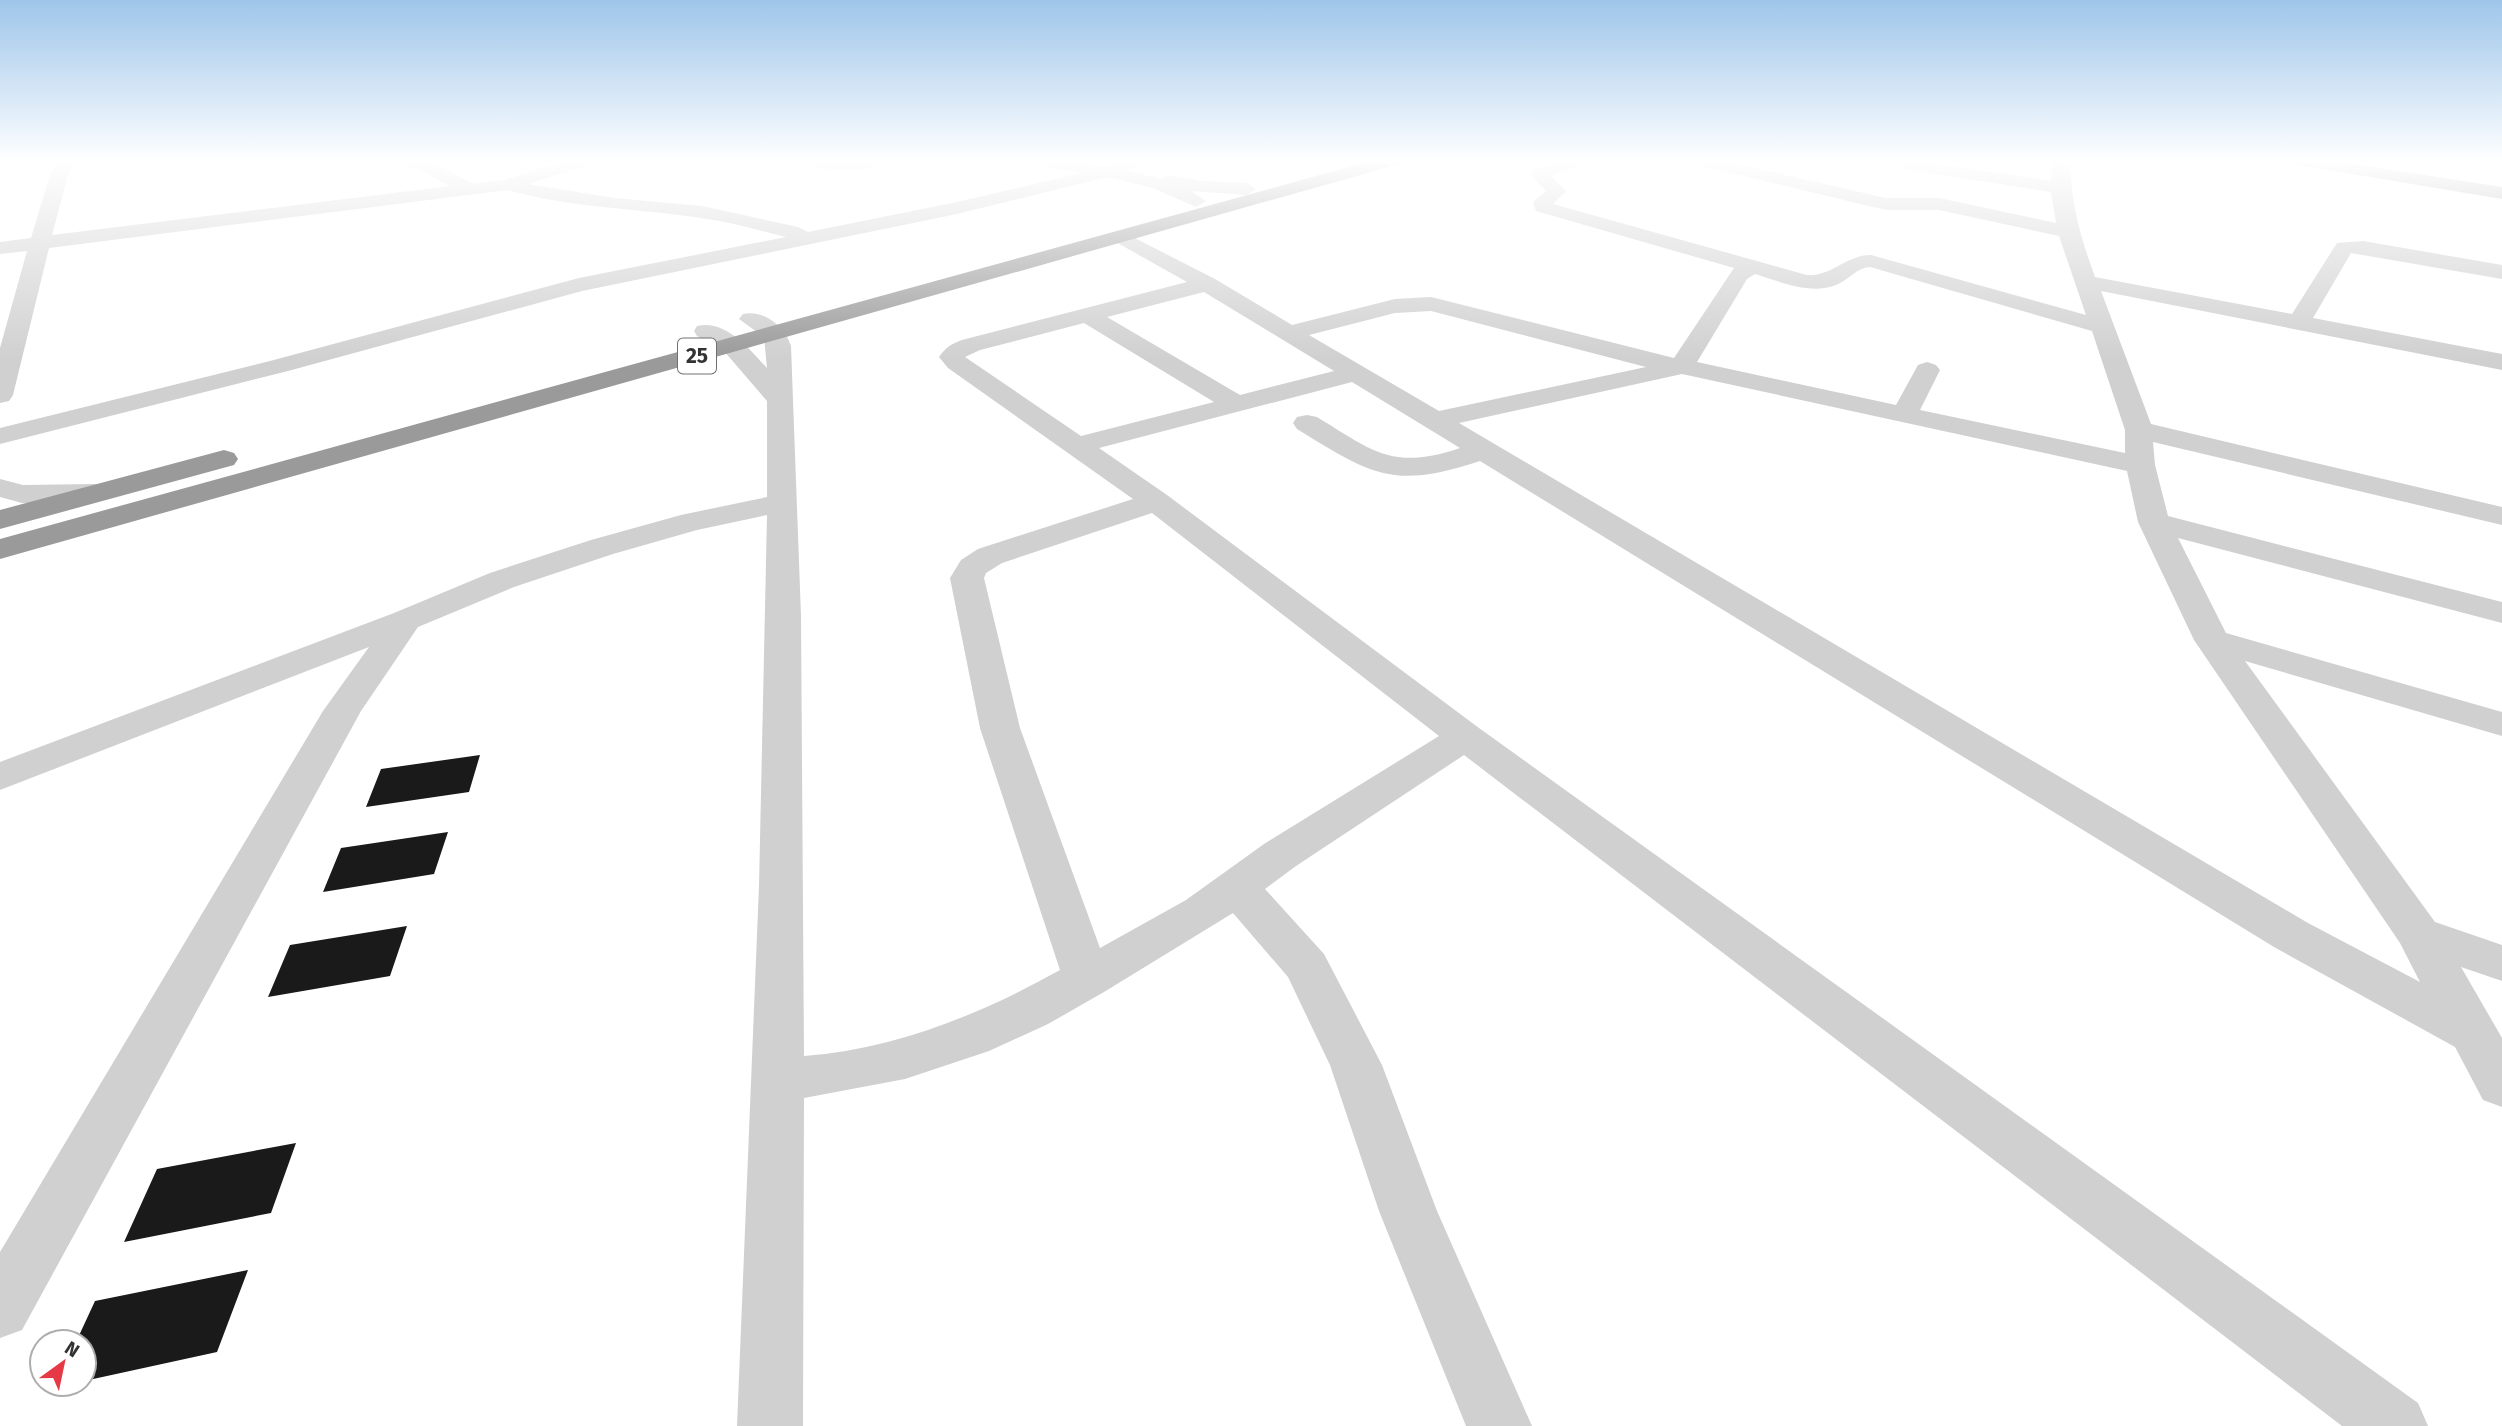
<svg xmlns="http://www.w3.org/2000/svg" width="2502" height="1426" viewBox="0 0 2502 1426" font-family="'Fira Sans',sans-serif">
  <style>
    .building { fill: #1a1a1a }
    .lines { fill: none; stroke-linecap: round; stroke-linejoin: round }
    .minor { fill: #d0d0d0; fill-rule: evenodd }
    .major { fill: #ababab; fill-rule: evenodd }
    .highway { fill: #9a9a9a; fill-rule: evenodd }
    .labels { text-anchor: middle; stroke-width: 7; stroke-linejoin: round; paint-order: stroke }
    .shield { fill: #fff; stroke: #707070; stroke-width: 2 }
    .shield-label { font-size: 21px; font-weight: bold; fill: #333 }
  </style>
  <rect width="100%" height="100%" fill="#fff"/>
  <path class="building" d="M480,755L469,792L366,807L381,769Z
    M448,832L434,874L323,892L341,848Z
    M407,926L390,976L268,997L290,945Z
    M296,1143L271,1213L124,1242L157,1169Z
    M248,1270L217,1352L84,1381V1342H76L95,1301Z"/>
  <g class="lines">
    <path class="minor" d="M58,160H76L68,175L52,235L450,186L418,169L398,164L395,160L430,161L473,184L505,180L569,160H595L592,164L528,184L615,198L702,206L798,227L808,232L957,202L1081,173L1030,165L1021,160H1065L1106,166L1123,160H1148L1145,164L1127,170L1161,179L1169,175L1201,181L1247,183L1256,189L1247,195L1191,191L1206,201L1196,207L1153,188L1108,177L957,214L582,291L288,371L0,444V428L270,361L579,278L786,237C758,230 730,222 701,218C636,208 571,208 508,190L49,248L13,395L9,401L0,403V348L27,251L0,254V242L31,238L50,175Z
      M798,160H883C868,177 820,169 801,164Z
      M1563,160H1588L1585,164L1551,176L1566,191L1553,204L1807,275C1831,277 1846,255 1871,255L2086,315L2059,236L1939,210H1886L1693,164L1690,160H1721L1886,198H1939L2056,223L2051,192L1910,170L1890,164L1887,160H1912L2051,181L2052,160H2070C2071,204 2080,236 2095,277L2292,314L2337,243L2363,241L2502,265V279L2351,253L2313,318L2502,354V370L2101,291L2151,424L2502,507V525L2153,442L2155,465L2168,516L2502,602V623L2178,538L2226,633L2502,712V736L2245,661L2435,922L2502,945V981L2461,967L2502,1038V1107L2483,1100L2455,1047L2274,947L1480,461C1393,490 1372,475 1297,429L1293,423L1297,417L1307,415L1317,417C1373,451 1392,471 1460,448L1352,382L1099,448L1167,495L1479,728L2418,1403L2428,1426H2342L1464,755L1296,866L1265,889L1324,954L1382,1065L1437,1211L1532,1426H1466L1379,1211L1330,1065L1288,977L1233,913L1104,992L1048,1024L989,1051L905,1079L804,1098L803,1426H737L759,886L767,515L697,530L613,554L514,587L418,627L361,711L22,1330L0,1338V1252L323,711L369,647L0,790V762L394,613L490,573L591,540L681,515L767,497V401L724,351L697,336L694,331L697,326C726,319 750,350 767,368L764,337L739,319L743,314C764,309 785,327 791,346L801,616L804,1056C896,1049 981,1014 1060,970L980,728L950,578L961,560L978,549L1133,499L948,368L939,357C946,347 951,344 962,340L1187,282L1114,241L1111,237L1114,233L1121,231L1215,279L1292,325L1395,299L1431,297L1674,358L1734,268L1536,211L1533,202L1546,191L1530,174L1533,170ZM1870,267L2092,331L2125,430V453L1920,410L1940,370L1936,365L1927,362L1918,365L1896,405L1697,362L1747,279L1755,274C1781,282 1810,295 1836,285C1849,280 1856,268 1870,267ZM1204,292L1334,371L1240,395L1107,317ZM1431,311L1646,367L1439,411L1309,335L1395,313ZM1084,323L1214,402L1081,436L965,357L980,350ZM1682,374L2127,471L2138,522L2194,640L2400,943L2420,982L2308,923L1459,423ZM1152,513L1439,736L1264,844L1186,900L1100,948L1020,728L984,578L986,573L1002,563Z
      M0,479L23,485L95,484L106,487L110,493L106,499L95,502L22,503L0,497Z"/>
    <path class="major" d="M2289,160H2329L2502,187V199L2298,165Z"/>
    <path class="highway" d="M1374,160H1402L1399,164L0,559V539Z
      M224,450L234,453L238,459L234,465L0,529V510Z"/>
  </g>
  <linearGradient id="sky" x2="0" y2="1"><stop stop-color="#9ec6ea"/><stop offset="0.45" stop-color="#fff"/><stop offset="1" stop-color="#fff" stop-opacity="0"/></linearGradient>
  <rect width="2502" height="359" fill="url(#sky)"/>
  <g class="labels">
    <rect class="shield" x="678" y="338.5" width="38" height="35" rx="5"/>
    <g class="shield-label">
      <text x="697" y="363">25</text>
    </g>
  </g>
  <g transform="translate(63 1363) rotate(33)"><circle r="33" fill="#ffffff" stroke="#adadad" stroke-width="2"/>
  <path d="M0-5L12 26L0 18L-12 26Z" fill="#e63946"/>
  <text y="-10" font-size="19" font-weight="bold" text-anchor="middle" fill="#333333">N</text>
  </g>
</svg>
